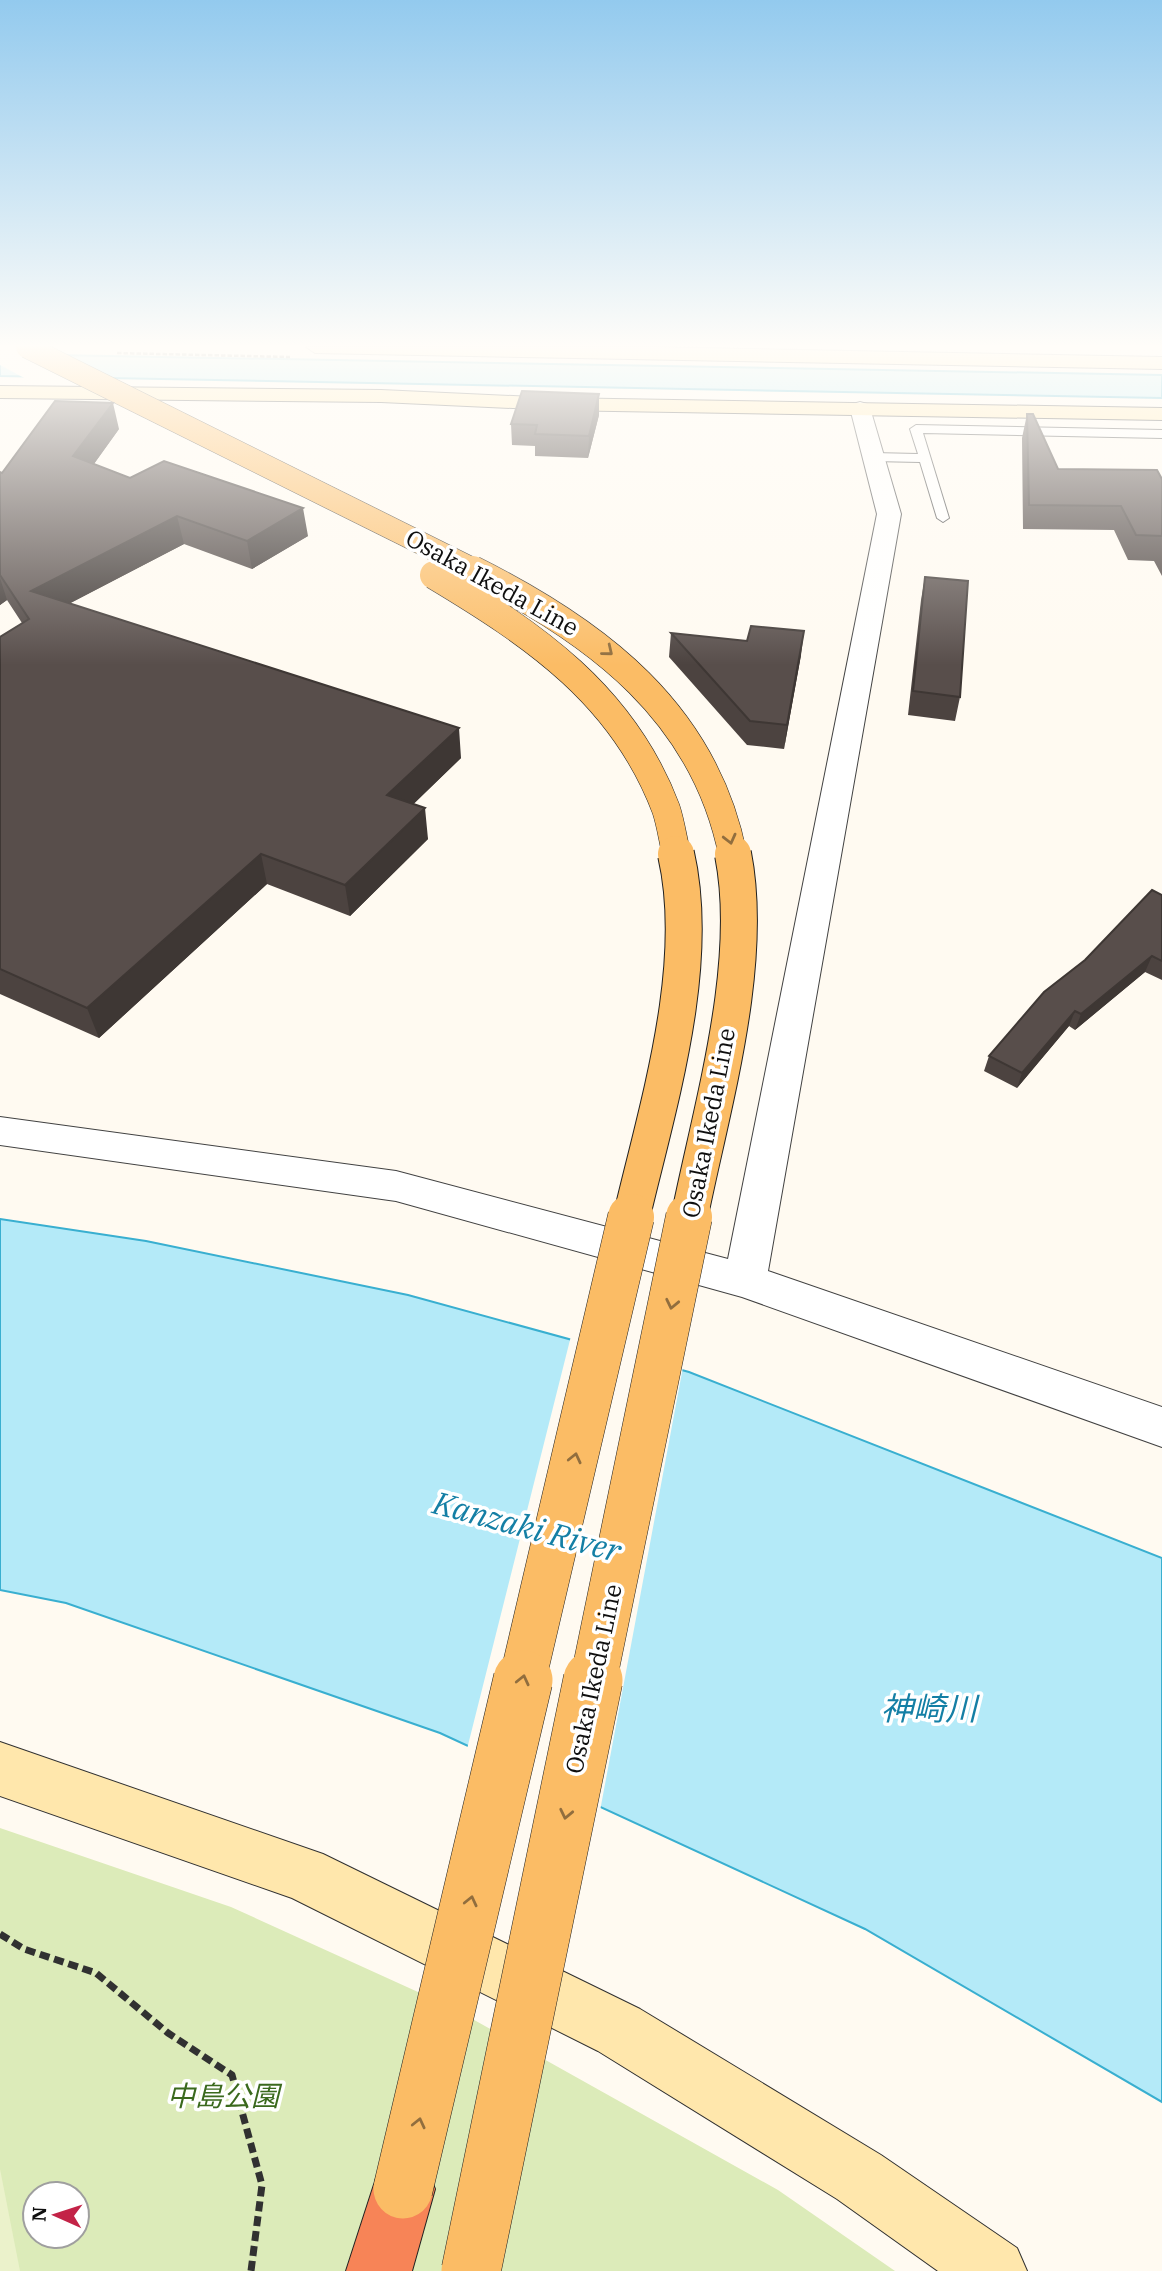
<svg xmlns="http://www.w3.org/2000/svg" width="1162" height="2271" viewBox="0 0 1162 2271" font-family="'IBM Plex Serif','Noto Sans JP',serif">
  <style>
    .green { fill: #dcebb9; fill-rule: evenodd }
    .pitch { fill: #ebf2cb }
    .water { fill: #b4eaf8; stroke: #39afd0; stroke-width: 2 }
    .pier { fill: #fffaf1 }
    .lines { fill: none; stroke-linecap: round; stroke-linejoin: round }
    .lane-casing { stroke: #424242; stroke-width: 2 }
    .street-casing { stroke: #424242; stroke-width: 2 }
    .secondary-casing { stroke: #313131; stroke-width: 2 }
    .highway-casing { stroke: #202020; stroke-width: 2 }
    .path-far1 { stroke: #313131; stroke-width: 2.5; stroke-dasharray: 4.5 2; stroke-linecap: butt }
    .path { stroke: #313131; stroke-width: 7; stroke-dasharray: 10 5; stroke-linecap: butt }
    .lane { fill: #fff; fill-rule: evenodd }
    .street { fill: #fff; fill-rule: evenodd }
    .secondary { fill: #ffe7ac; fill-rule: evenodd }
    .highway { fill: #f78457; fill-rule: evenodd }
    .primary-bridge-far4-casing { stroke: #202020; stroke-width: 23; stroke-linecap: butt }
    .primary-bridge-far3-casing { stroke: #202020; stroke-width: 29; stroke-linecap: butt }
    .primary-bridge-far2-casing { stroke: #202020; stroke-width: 38; stroke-linecap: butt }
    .primary-bridge-far1-casing { stroke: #202020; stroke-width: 47; stroke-linecap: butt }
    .primary-bridge-casing { stroke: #202020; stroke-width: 60; stroke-linecap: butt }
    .primary-bridge-far4 { stroke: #fbbc65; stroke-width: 22 }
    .primary-bridge-far3 { stroke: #fbbc65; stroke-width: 28 }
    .primary-bridge-far2 { stroke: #fbbc65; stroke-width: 36 }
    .primary-bridge-far1 { stroke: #fbbc65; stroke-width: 46 }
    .primary-bridge { stroke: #fbbc65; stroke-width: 59 }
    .wall { fill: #4c4340 }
    .shaded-wall { fill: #3e3734 }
    .building { fill: #584e4b; stroke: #3e3734; stroke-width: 2 }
    .oneway { stroke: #916e3e }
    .labels { text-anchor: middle; stroke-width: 7; stroke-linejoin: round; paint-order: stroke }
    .street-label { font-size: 24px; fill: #0f0f0f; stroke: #fff }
    .near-park-label { font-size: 28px; font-style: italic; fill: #3a691d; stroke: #fff }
    .near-water-label { font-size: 32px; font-style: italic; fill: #147fa5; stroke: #fff }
  </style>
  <rect width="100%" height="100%" fill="#fffaf1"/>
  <path class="green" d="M0,1828L231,1907L451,2007L778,2190L895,2271H0ZM35,2194H77V2236H35Z"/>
  <path class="pitch" d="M0,2169L20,2271H0Z"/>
  <path class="water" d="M0,354L1162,375V398L0,376Z
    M0,1219L146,1241L408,1295L689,1372L1162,1558V2102L865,1929L440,1733L66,1603L0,1590Z"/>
  <path class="pier" d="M0,351L49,352L108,381L28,380L0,365Z
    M571,1336L683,1367L600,1811L467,1749Z"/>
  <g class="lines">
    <g class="lane-casing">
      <path id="lane" d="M916,425L1162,430V438L923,433L949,518L943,522L937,518L920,462L873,461L867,457L873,453L918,454L910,429Z"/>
    </g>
    <g class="street-casing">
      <path id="street" d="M860,402L867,404L870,408L901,514L768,1271L1162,1407V1447L742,1297L396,1201L0,1145V1117L396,1171L728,1259L877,514L850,408L853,404Z"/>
    </g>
    <g class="secondary-casing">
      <path id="secondary" d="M306,347H652L1162,357V369L315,353Z
        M0,386L381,390L554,398L1162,408V420L554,410L381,402L0,398Z
        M0,1742L323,1854L640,2009L881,2155L1017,2248L1027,2271H938L837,2199L598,2051L292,1898L0,1796Z"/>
    </g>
    <g class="highway-casing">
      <path id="highway" d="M403,2157L426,2166L435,2189L412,2271H346L380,2166Z"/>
    </g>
    <path class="path-far1" d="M117,353L290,357"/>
    <path class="path" d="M0,1934L24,1949L96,1973L168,2033L232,2075L262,2185L251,2271"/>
    <use href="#lane" class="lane"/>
    <use href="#street" class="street"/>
    <use href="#secondary" class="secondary"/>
    <use href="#highway" class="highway"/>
    <g class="primary-bridge-far4-casing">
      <path id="primary-bridge-far4" d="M27,347L477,571"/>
    </g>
    <g class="primary-bridge-far3-casing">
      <path id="primary-bridge-far3" d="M473,570C597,632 705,713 733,856
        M434,575C534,635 623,695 666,809C671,824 673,841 677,856"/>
    </g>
    <g class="primary-bridge-far2-casing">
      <path id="primary-bridge-far2" d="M631,1219C657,1108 702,967 676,854
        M689,1219C711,1109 755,965 733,854"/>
    </g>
    <g class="primary-bridge-far1-casing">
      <path id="primary-bridge-far1" d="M522,1682L631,1217
        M593,1682L689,1217"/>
    </g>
    <g class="primary-bridge-casing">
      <path id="primary-bridge" d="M403,2189L523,1680
        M471,2271L593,1680"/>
    </g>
    <use href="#primary-bridge-far4" class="primary-bridge-far4"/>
    <use href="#primary-bridge-far3" class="primary-bridge-far3"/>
    <use href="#primary-bridge-far2" class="primary-bridge-far2"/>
    <use href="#primary-bridge-far1" class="primary-bridge-far1"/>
    <use href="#primary-bridge" class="primary-bridge"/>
  </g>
  <path class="wall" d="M599,394V415L588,458L535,456V446L512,445L511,424Z
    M1027,414L1058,469L1162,479V576L1154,561L1128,560L1114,530L1023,529L1022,438Z
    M119,429L94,464L130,478L308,536L252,569L184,544L70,603L461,758L413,804L428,839L350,916L267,884L99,1038L0,994V637L22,623L7,600L0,605V472L2,473Z
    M925,577L960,697L955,721L908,715L921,600Z
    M671,633L801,655L784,749L747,745L669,657Z
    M1162,895V980L1145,972L1075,1030L1069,1026L1017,1088L984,1071L989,1056L1085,960Z"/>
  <path class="shaded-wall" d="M599,394V415L588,458L589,436Z
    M113,403L119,429L80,483L73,456Z
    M303,508L308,536L252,569L247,541Z
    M177,516L184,544L40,619L31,591Z
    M0,578L7,600L0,605Z
    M804,631L801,655L784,749L787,725Z
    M459,728L461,758L391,826L387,795Z
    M425,808L428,839L350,916L345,885Z
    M261,854L267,884L99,1038L87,1008Z
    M1152,956L1145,972L1075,1030L1081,1014Z
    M1075,1011L1069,1026L1017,1088L1022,1073Z"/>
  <path class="building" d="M522,391L599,394L589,436L535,434L537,425L511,424Z
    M55,401L113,403L73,456L130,478L164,461L303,508L247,541L177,516L31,591L459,728L387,795L425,808L345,885L261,854L87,1008L0,969V637L29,619L0,575V472L2,473Z
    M1027,414H1033L1058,469L1157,470L1162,479V536L1136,535L1121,506L1029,505Z
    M925,577L968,581L960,697L913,691Z
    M751,626L804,631L787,725L750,721L671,633L747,641Z
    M1152,890L1162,895V961L1152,956L1081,1014L1075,1011L1022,1073L989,1056L1044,992L1085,960Z"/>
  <defs><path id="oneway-chevron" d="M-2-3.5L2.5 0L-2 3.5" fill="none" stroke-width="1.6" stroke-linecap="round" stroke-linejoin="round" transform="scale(1.75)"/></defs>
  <g class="oneway">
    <use href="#oneway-chevron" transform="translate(608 651) rotate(39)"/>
    <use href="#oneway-chevron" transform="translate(730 839) rotate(76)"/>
    <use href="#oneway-chevron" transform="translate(672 1304) rotate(102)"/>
    <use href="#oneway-chevron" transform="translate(575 1458) rotate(-77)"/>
    <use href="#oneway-chevron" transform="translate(523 1680) rotate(-77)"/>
    <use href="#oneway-chevron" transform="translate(566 1814) rotate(102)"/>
    <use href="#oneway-chevron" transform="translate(471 1901) rotate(-77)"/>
    <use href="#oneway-chevron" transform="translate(419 2123) rotate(-77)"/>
  </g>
  <linearGradient id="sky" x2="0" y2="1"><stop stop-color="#93caee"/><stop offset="0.52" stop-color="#fffdf9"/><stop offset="1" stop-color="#fffdf9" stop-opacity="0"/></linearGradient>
  <rect width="1162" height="665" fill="url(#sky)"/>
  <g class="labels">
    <g class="street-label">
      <text transform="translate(492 583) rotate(29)" y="8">Osaka Ikeda Line</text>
      <text transform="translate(709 1123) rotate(-79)" y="8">Osaka Ikeda Line</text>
      <text transform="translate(594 1679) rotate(-78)" y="8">Osaka Ikeda Line</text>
    </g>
    <g class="near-park-label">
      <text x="223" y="2106">中島公園</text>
    </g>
    <g class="near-water-label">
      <text transform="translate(527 1527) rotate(15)" y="11">Kanzaki River</text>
      <text x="929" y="1720">神崎川</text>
    </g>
  </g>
  <g transform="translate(56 2215) rotate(273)"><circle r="33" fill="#ffffff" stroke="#9f9f9f" stroke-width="2"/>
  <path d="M0-5L12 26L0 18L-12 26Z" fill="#c32347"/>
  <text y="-10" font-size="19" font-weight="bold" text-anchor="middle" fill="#0f0f0f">N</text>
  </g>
</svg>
